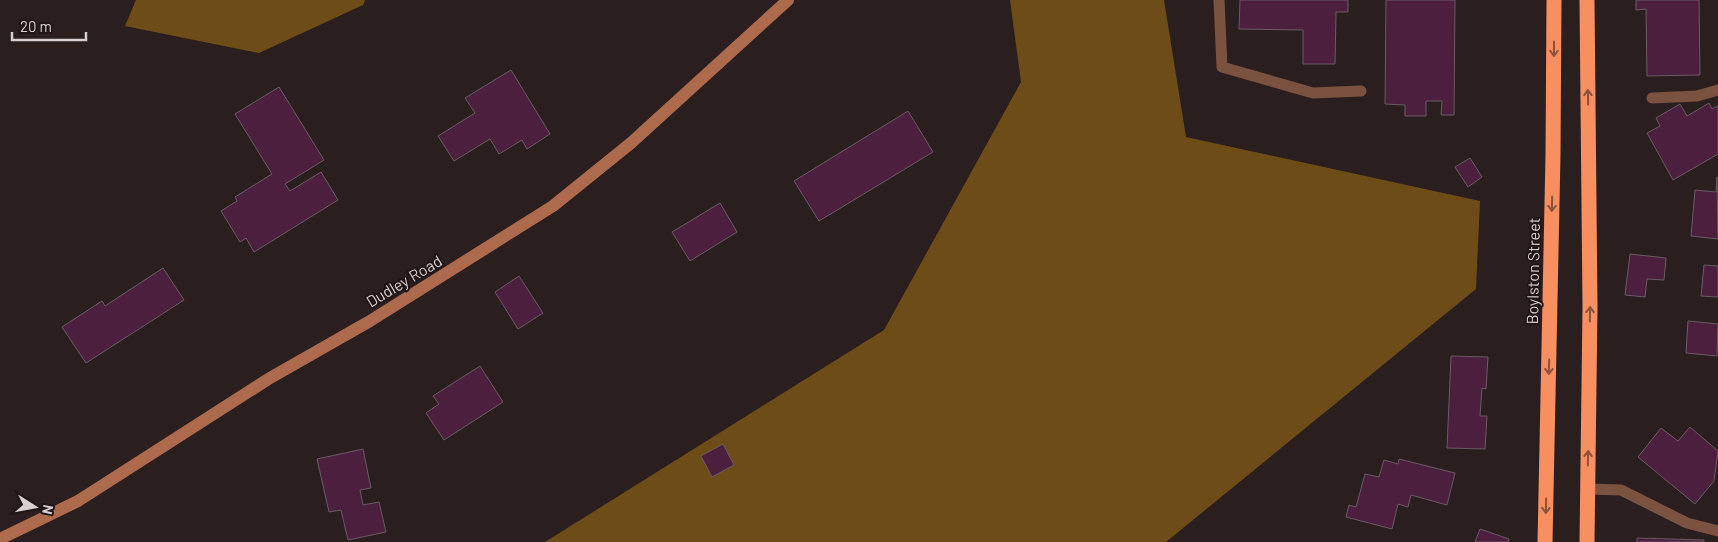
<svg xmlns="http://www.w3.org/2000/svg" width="1718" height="542" viewBox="0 0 1718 542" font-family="Barlow,sans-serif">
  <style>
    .forest { fill: #6d4c17 }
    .building { fill: #4d1f3e; stroke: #695c63 }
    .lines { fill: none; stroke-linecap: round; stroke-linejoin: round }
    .lane { stroke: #7b513f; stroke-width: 11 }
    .secondary { stroke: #ad6a4d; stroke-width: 12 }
    .highway { stroke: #f78f61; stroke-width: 15 }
    .oneway { stroke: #8c523c }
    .labels { text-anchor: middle; stroke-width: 4; stroke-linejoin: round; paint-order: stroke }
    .street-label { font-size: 16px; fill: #d8d0d0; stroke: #211516 }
  </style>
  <rect width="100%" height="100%" fill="#2a1e1f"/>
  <path class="forest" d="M136,0H365L363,5L259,53L125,26Z
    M1010,0H1164L1186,137L1480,201L1476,289L1166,542H545L884,330L1021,82Z"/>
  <path class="building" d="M1240,0H1348V12H1336L1335,64H1303V30L1239,29Z
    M1386,0H1455L1454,115H1441L1442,101H1426V116H1405V105L1385,104Z
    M1636,0H1699L1700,75L1647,76L1646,9L1636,10Z
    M511,70L550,134L527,149L522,140L499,154L490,139L454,161L438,136L475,113L465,98Z
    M279,87L324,160L285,184L290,191L321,172L338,200L254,252L246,238L240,242L221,211L237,201L235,197L272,174L235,114Z
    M1709,103L1712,109L1718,106V154L1673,180L1647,133L1660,126L1656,118L1680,104L1687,116Z
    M908,111L933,152L819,221L794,181Z
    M1470,158L1482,177L1468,187L1455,167Z
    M1717,177L1718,239L1691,236L1695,190L1716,192Z
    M720,203L737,232L690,261L672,232Z
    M1630,254L1666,258L1664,280L1647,279L1645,297L1625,295Z
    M1704,265L1718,266V297L1701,296Z
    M163,268L184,300L86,363L62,327L102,301L105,306Z
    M519,276L543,313L518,329L495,292Z
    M1688,321L1718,324L1717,356L1686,353Z
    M1451,356L1488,357L1486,389L1482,388L1480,416H1487L1485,449L1447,448Z
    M480,366L503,402L444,440L426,413L439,404L433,396Z
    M1690,427L1718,451L1714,481L1695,504L1638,457L1661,428L1678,441Z
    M723,444L734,465L712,477L701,456Z
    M363,449L371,488L360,490L363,505L379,502L386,532L348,540L341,510L329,512L317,459Z
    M1399,459L1455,473L1447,505L1411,495L1408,507L1398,504L1392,529L1346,517L1349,505L1356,507L1365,474L1379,477L1384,460L1398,464Z
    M1480,529L1509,539L1508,542H1475Z
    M1637,538L1704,540V542H1637Z"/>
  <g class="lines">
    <path class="lane" d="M1219,0L1222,67L1313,93L1361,91
      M1652,98L1697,96L1718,90
      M1588,489L1621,490L1687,523L1718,531"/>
    <path class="secondary" d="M0,539L78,501L270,378L370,321L553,206L631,143L788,0"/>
    <path class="highway" d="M1545,542L1553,155L1554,0
      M1587,542L1590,307L1587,0"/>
  </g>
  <defs><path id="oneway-shaft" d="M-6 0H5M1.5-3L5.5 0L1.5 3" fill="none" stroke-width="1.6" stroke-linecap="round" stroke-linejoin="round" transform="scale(1.25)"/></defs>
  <g class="oneway">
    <use href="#oneway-shaft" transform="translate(1554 49) rotate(90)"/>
    <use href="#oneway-shaft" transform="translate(1588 97) rotate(-91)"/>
    <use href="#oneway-shaft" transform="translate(1552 204) rotate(91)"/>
    <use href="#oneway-shaft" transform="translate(1590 314) rotate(-89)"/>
    <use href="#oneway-shaft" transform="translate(1549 367) rotate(91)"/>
    <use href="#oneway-shaft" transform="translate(1588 458) rotate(-89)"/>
    <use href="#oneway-shaft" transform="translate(1546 506) rotate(91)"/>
  </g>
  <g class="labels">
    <g class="street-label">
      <text transform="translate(1533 271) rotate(-89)" y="6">Boylston Street</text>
      <text transform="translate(404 281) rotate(-31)" y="6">Dudley Road</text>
    </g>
  </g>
  <g transform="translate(35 507) rotate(101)" stroke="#211516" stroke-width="4" paint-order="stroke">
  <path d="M0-4L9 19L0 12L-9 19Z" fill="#d8d0d0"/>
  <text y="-8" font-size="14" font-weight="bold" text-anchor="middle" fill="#d8d0d0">N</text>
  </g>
  <path d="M12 32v8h74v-8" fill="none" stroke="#d8d0d0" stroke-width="2.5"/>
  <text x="20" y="32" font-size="15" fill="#d8d0d0" stroke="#211516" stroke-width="4" paint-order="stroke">20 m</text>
</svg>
